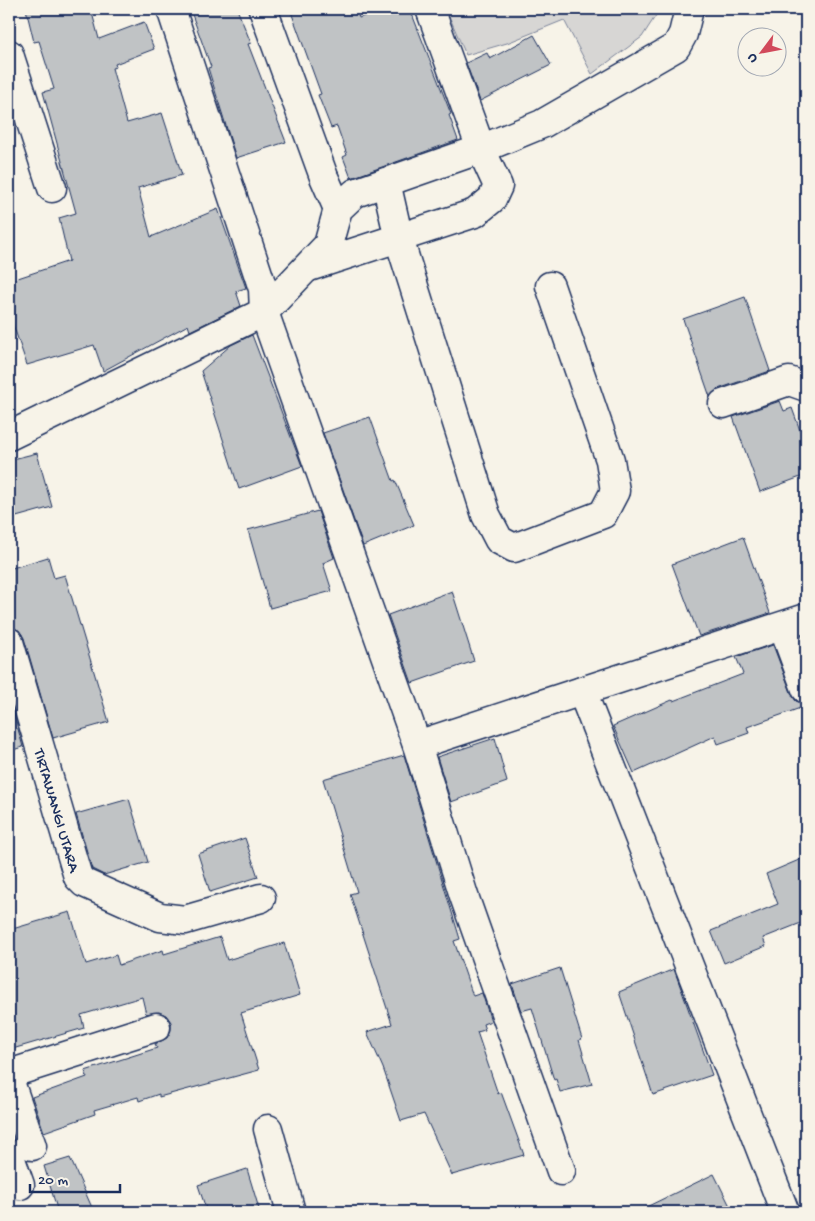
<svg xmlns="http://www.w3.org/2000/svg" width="815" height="1221" viewBox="0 0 815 1221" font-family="'Gochi Hand',sans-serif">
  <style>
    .green { fill: #d7d6d4; stroke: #798299 }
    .building { fill: #c0c3c5; stroke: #1b2f5e }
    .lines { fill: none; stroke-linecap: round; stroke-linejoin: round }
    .minor-casing { stroke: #1b2f5e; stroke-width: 31 }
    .minor { stroke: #f7f3e8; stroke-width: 28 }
    .labels { text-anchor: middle; stroke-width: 4; stroke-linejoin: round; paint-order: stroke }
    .street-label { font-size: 16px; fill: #1b2f5e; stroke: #f7f3e8 }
  </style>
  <rect width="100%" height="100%" fill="#f7f3e8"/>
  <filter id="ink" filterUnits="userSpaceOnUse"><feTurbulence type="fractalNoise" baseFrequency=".02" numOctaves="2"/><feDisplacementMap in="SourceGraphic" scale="10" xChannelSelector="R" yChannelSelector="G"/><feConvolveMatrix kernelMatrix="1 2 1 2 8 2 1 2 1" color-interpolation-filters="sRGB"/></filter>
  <g filter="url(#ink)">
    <path class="green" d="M446,9H660L642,37L592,74L564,20L507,43L466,55Z"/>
    <path class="building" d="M26,9H91L99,39L144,22L154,49L115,64L116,67L112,68L127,123L162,113L182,175L138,188L151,237L218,209L246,288L236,291L241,306L190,331L188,325L103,371L94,345L27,365L9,313V281L69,261L59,218L76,213L43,92L54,89L39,41L34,42Z
      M190,9H237L251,43L248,44L286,142L236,158L208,68L211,67Z
      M290,9H356L359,18L381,9H410L451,114L449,115L458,140L351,178L343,157L347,155L337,126L331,128L318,95L321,94Z
      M534,35L551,65L480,101L466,63L487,53L490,59Z
      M745,297L770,371L718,389L710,397L683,319Z
      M252,335L302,466L239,489L201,371L231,345Z
      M780,401L784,411L792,408L806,447V475L760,492L733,417Z
      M370,417L393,481L395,480L414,525L363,546L323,433Z
      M37,453L52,507L9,519V460Z
      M318,511L334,558L323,563L332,591L270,608L248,530Z
      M743,537L770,613L699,636L672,564Z
      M48,557L54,578L65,575L109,722L53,738L24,638L19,630L9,627V569Z
      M452,591L474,661L412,683L388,615Z
      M773,645L792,695L796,701L806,704V706L747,727L749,733L718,744L715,736L634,773L613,726L672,700L673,701L743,674L736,657Z
      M9,697L23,747L9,751Z
      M495,738L507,782L451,802L437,757Z
      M404,755L460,939L454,941L473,996L482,993L491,1021L483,1024L485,1030L477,1032L498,1094L501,1092L524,1155L452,1175L424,1114L401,1121L383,1068L367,1032L392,1024L350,894L357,892L323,779Z
      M129,799L148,862L104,875L92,869L76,814Z
      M245,838L258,877L210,892L198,854Z
      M806,857V921L763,938L766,946L724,963L711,931L778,904L766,874Z
      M70,912L86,964L116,955L119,965L163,950L164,954L220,937L227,960L284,943L300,995L241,1013L259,1070L159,1097V1094L139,1101L138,1097L94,1110L95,1114L44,1132L32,1097L87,1077L85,1071L157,1048L155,1044L167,1038L171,1030V1022L166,1015L159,1012L146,1014L142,997L81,1015L84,1028L9,1050V930Z
      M560,968L582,1039L579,1040L592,1084L560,1092L556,1079L554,1080L532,1008L521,1011L512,984Z
      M674,969L712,1075L653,1095L619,992Z
      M70,1158L94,1212H58L44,1166Z
      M247,1169L260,1212H207L198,1185Z
      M714,1174L733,1212H636Z"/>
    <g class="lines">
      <g class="minor-casing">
        <g id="minor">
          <path d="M171,9L263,289L264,312L417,745L464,896L561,1171"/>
          <path d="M263,9L324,177L338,209"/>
          <path d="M9,54L52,188"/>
          <path d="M386,182L399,239L486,515L499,540L514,548L603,514L615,491L610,460L550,286"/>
          <path d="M309,267L475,213L492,199L498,186L481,149L430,9"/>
          <path d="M723,404L789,381L806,387"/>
          <path d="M9,436L264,312L328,245L338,209L355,193L481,149L542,124L676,47L683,34L689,9"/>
          <path d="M783,627L806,689"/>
          <path id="s1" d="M9,642L78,877L84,883L160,917L185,920L261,898"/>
          <path d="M582,691L806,618"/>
          <path d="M417,745L582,691L785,1212"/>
          <path d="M9,1074L156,1027"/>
          <path d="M9,1079L32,1146"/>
          <path d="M268,1129L291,1212"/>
          <path d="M9,1154L20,1185"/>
        </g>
      </g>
      <use href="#minor" class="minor"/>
    </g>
  </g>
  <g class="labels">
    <g class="street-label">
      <text dy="6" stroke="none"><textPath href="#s1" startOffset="175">TIRTAWANGI UTARA</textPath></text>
    </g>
  </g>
  <rect width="815" height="1221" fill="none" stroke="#f7f3e8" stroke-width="30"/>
  <rect x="15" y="15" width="785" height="1191" fill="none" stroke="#1b2f5e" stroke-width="2" filter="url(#ink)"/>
  <g transform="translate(762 52) rotate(238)"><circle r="24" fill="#f7f3e8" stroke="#9fa5b1"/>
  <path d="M0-4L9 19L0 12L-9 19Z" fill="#d1495b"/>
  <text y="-8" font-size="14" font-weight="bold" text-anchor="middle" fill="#1b2f5e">U</text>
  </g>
  <path d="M30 1184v8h90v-8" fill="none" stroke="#1b2f5e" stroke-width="2.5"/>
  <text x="38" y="1184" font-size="15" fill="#1b2f5e" stroke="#f7f3e8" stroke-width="4" paint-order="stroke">20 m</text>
</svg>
